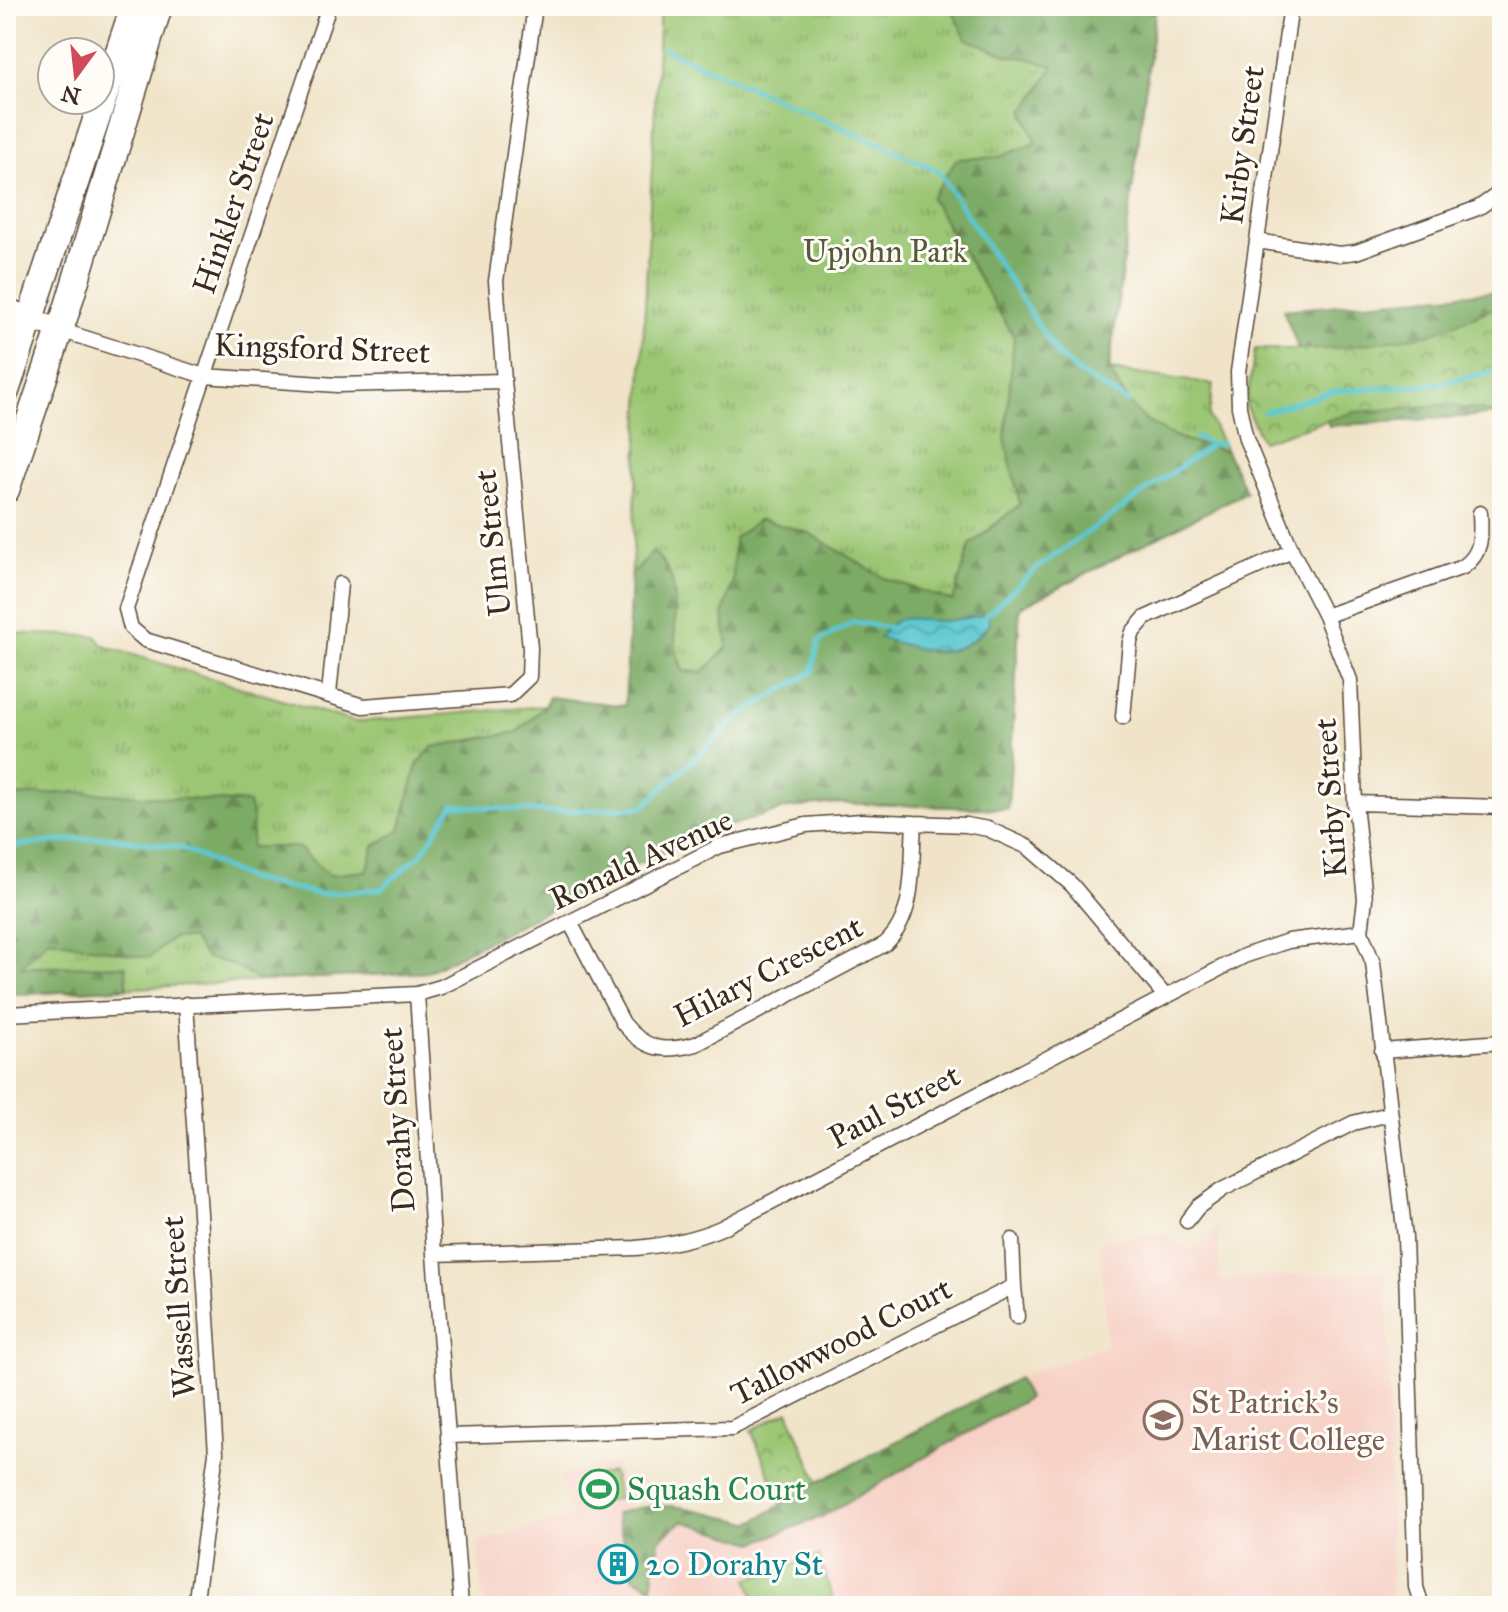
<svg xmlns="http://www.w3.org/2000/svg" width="1508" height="1612" viewBox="0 0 1508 1612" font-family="'IM FELL Great Primer',serif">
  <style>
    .built { fill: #f7d1c6 }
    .grass { fill: url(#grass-tufts); stroke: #6b7848; stroke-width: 2 }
    .forest { fill: url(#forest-firs); stroke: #5c6a42; stroke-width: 2 }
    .park { fill: url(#park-crowns); stroke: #6b7848; stroke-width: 2 }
    .pitch { fill: #9bc673; stroke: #6b7848; stroke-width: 2 }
    .water { fill: url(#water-waves); stroke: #4c7978; stroke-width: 2 }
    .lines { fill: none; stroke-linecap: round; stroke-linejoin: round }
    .stream { stroke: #5cc8d1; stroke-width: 5 }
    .street-casing { stroke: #564637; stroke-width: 17 }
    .secondary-casing { stroke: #564637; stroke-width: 23 }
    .highway-casing { stroke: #564637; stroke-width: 29 }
    .street { stroke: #fff; stroke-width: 14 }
    .secondary { stroke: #fff; stroke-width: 20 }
    .highway { stroke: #fff; stroke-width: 26 }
    .labels { text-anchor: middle; stroke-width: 6; stroke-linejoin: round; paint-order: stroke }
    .street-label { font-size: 32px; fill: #3b2a1e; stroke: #fdfcf7 }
    .park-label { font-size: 32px; fill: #585938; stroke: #fdfcf7 }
    .education-label { font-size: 32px; fill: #785e54; stroke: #fdfcf7; text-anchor: start }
    .leisure-label { font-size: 32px; fill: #27864d; stroke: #fdfcf7; text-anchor: start }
    .culture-label { font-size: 32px; fill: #0d838f; stroke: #fdfcf7; text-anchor: start }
  </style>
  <defs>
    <pattern id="grass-tufts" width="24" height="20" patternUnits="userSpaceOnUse" patternTransform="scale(2)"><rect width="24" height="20" fill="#9bc673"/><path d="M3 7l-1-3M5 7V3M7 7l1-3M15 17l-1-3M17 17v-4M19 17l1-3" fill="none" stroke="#80a15e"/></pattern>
    <pattern id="forest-firs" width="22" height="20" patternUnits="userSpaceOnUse" patternTransform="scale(2)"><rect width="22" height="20" fill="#7cab65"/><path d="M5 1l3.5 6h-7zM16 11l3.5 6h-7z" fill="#678b53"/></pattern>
    <pattern id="park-crowns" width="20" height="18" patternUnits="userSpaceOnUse" patternTransform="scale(2)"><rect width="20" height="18" fill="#9bc673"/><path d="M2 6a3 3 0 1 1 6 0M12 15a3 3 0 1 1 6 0" fill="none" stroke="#80a15e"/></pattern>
    <pattern id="water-waves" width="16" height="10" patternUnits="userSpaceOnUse" patternTransform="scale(2)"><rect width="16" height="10" fill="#5cc8d1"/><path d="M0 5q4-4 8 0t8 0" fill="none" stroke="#4da3a9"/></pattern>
  </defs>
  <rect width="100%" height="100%" fill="#fdfcf7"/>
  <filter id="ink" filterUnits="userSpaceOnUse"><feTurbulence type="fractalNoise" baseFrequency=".0125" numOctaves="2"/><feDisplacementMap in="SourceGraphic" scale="16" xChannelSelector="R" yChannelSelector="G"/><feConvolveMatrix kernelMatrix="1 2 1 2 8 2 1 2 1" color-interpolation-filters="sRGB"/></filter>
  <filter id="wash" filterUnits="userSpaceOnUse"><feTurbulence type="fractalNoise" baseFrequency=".006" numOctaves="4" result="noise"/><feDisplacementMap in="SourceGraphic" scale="32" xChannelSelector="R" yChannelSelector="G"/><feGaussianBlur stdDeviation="1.8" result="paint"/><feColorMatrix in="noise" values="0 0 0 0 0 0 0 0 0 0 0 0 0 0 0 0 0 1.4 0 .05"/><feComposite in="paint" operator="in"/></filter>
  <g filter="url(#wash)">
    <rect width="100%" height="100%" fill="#f0e3c7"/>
    <path class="built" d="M1218,1226L1220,1280L1387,1271L1392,1606H483L477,1542L572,1516L560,1476L615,1463L630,1509L679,1505L751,1523L818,1482L1018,1378L1107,1345L1100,1242L1165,1232L1175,1243L1189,1248L1207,1242Z"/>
    <path class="grass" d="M660,6H1156L1109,370L1213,384L1209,416L1246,492L1020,607L1008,809L837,803L788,808L725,827L639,863L427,972L6,995V633L96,636L104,646L355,722L544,706L549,697L625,706Z"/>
    <path class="forest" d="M952,6H1156L1109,370C1118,384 1126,402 1138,413C1162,436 1194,443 1226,451L1246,492L1020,607L1008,809L837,803L788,808L725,827L639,863L427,972L260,981L230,964L205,957L192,939L173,938L149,958L49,939L21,967L126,966L127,988L6,995V807L12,796L78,792L249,803L253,819L251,847H298L328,875L367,871L374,846L400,830L417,765L432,747L517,732L545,706L549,697L625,706L631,576L653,552C685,580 671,610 676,647C677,655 680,663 683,671L703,672L728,647L723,613L733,581L734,538L760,519L809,533L884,578L953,601L970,545L1020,504L1005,439L1014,337L931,198L957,159L999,157L1036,143L1024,112L1054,67L1027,58L1009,56L966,39L951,8Z
      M1502,291V414L1329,426L1283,310Z
      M1018,1378L1028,1398L821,1517L754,1543L683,1521L659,1540L652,1587L633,1577L616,1514C665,1496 703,1512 751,1523L818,1482Z"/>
    <path class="park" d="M1502,305V413L1442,405L1354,412L1262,441L1246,407L1255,349H1330L1428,335Z
      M788,1411L818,1482L782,1504L751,1430Z"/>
    <path class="pitch" d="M612,1472L619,1498L586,1507L579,1480Z
      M819,1556L835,1606H757L748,1579Z"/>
    <path class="water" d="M988,615L990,623C955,666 925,650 879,638C899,610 908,619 936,621C952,622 971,616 988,615Z"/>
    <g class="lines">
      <path class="stream" d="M664,49L924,164L940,173L1057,354L1079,373L1128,402
        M1264,412L1334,391L1431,385L1502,370
        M1196,437L1211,445
        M982,619L1036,569L1211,445L1222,443
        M6,849L21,845L105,837L182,848L248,879L320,894L381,889L421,854L453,805L549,812L643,807L743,713L812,672L819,641L853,622L891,628"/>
    </g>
  </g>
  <g filter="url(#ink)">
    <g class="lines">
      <g class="street-casing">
        <path id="street" d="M329,6L126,609L131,628L145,640L363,706L510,695L529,677L530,648L504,381L496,281L535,6
          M1291,6L1238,372L1239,407L1246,439L1292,551L1325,616L1350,680L1355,803L1365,899L1361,932L1373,963L1405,1237L1416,1587L1422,1606
          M1257,241L1339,254L1356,252L1478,208L1497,195L1502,182
          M60,330L204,376L337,385L504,381
          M1325,616L1463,567C1483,553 1481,535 1480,513
          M329,694L340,584
          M1123,717L1130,642L1133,632L1145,618L1292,551
          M1355,803L1502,807
          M570,922L623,1023C645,1050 663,1053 696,1044L885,944C917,915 911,864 914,823
          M417,994L434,1254L461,1606
          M186,1004L216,1453L195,1606
          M6,1014L417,994L441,987L720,846L806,825L862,821L966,825L988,829L1028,847L1072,885L1165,996
          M1382,1051L1502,1042
          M1187,1221L1198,1207L1223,1189L1353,1123L1389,1114
          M1012,1240L1014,1286
          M434,1254L636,1248C667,1245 693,1240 721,1228L1244,956L1288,941L1361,932
          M448,1436L732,1428L1014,1286L1017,1317"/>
      </g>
      <g class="secondary-casing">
        <path id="secondary" d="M6,308L60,330"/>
      </g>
      <g class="highway-casing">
        <path id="highway" d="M6,391L134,6
          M6,490L68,306L159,6"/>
      </g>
      <use href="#street" class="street"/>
      <use href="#secondary" class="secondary"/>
      <use href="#highway" class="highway"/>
    </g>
  </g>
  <defs>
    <g id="school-ring" transform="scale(2)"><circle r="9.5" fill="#fdfcf7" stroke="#8d6e63" stroke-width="1.5"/><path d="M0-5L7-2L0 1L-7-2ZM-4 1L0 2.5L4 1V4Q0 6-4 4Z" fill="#8d6e63"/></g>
    <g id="stadium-ring" transform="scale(2)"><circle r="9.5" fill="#fdfcf7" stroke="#2e9e5b" stroke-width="1.5"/><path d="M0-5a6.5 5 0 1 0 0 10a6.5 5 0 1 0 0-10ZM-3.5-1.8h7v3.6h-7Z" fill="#2e9e5b"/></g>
    <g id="building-ring" transform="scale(2)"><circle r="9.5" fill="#fdfcf7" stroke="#0f9aa8" stroke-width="1.5"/><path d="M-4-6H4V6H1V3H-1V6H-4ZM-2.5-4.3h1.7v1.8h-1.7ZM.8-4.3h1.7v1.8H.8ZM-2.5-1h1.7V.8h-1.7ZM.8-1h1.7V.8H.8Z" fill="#0f9aa8"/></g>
  </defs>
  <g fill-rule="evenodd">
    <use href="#school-ring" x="1163" y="1420"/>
    <use href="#stadium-ring" x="599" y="1489"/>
    <use href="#building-ring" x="618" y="1564"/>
  </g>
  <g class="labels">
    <g class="street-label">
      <text transform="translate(1242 145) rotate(-82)" y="11">Kirby Street</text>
      <text transform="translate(233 203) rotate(-71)" y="11">Hinkler Street</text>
      <text transform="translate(322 348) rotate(2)" y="11">Kingsford Street</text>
      <text transform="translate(492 543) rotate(-96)" y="11">Ulm Street</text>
      <text transform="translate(1330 798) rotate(-94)" y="11">Kirby Street</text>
      <text transform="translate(641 859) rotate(-25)" y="11">Ronald Avenue</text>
      <text transform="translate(768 971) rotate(-27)" y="11">Hilary Crescent</text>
      <text transform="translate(894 1106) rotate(-28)" y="11">Paul Street</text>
      <text transform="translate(397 1120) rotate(-94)" y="11">Dorahy Street</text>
      <text transform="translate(178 1307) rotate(-94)" y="11">Wassell Street</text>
      <text transform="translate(841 1341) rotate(-27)" y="11">Tallowwood Court</text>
    </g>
    <g class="park-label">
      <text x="885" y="262">Upjohn Park</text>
    </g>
    <g class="education-label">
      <text x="1191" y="1413">St Patrick's<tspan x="1191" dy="37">Marist College</tspan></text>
    </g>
    <g class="leisure-label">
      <text x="627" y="1500">Squash Court</text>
    </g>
    <g class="culture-label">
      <text x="646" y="1575">20 Dorahy St</text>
    </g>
  </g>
  <rect width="1508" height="1612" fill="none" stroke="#fdfcf7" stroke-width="32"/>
  <g transform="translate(76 76) rotate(195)"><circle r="38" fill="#fdfcf7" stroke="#afa8a0" stroke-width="2"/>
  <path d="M0-6L14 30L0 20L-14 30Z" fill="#d1495b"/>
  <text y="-12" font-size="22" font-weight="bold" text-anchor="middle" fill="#3b2a1e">N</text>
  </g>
</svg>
